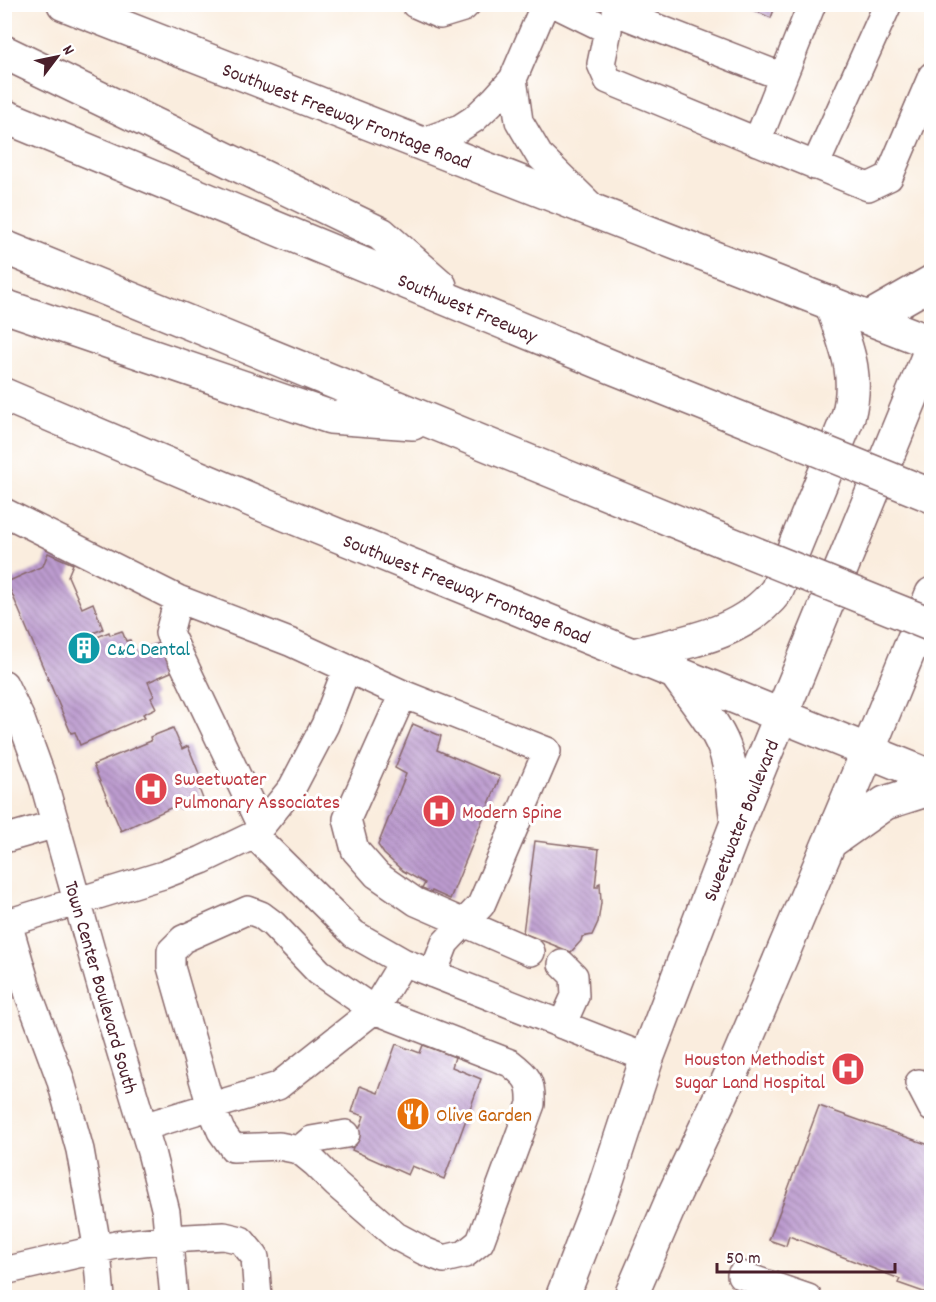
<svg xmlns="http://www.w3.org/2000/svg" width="936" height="1302" viewBox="0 0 936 1302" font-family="Dekko,sans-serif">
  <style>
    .building { fill: url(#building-back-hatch) }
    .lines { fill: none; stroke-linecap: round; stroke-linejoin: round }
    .minor-casing { stroke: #88676a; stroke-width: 30 }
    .major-casing { stroke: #88676a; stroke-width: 36 }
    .highway-casing { stroke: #88676a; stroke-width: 36 }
    .minor { stroke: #fff; stroke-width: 27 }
    .major { stroke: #fff; stroke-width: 33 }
    .highway { stroke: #fff; stroke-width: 33 }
    .highway-bridge-casing { stroke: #88676a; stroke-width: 36; stroke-linecap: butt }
    .highway-bridge { stroke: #fff; stroke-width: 33 }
    .labels { text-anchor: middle; stroke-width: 6; stroke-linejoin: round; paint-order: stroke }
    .street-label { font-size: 20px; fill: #4a1f2b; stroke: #fff }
    .culture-label { font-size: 20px; fill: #0d838f; stroke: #fff; text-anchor: start }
    .health-label { font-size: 20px; fill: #be3a42; stroke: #fff; text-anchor: start }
    .food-label { font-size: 20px; fill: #c56008; stroke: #fff; text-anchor: start }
  </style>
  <defs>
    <pattern id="building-back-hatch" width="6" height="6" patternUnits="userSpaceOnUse" patternTransform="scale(1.5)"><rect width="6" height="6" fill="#bc9bcf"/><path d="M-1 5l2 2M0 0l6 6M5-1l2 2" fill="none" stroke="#9b7ea8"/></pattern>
  </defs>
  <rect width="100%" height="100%" fill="#fff"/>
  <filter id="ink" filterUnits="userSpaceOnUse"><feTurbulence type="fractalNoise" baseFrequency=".0167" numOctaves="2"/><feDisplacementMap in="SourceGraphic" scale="12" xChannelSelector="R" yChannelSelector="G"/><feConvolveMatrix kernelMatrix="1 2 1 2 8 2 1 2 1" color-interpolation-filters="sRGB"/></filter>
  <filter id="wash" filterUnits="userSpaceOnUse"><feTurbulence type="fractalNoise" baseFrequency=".008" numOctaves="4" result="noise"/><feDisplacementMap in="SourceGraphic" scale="24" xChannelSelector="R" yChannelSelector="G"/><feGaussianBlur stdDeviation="1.35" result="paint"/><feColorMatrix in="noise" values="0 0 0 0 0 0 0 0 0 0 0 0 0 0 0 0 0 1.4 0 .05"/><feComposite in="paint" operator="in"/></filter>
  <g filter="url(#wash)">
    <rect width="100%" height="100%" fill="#faedde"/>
    <g id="blocks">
      <path class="building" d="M740,4H776L771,18Z
        M48,553L73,564L68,576L82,608L93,603L103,629L93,633L95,638L109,632L110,635L122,631L126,641L130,640L135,653L161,642L173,671L148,682L154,696L151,698L156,708L143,714L145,717L80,745L75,732L71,733L7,582L43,566Z
        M413,724L441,736L437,750L500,777L450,899L432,891L431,893L422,889L425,883L403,871L384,854L378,845L406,774L395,768Z
        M173,728L182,749L188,746L200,776L195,778L203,799L181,809L179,804L121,831L93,765L151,741L150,737Z
        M535,841L599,849L595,887H598V884L600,883L601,903L598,922L592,935L582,937L581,941L571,952L523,933Z
        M396,1044L420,1053L423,1045L455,1057L452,1067L481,1079L444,1179L412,1166L408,1175L352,1150L364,1116L352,1112L360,1086L378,1093Z
        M819,1106L932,1146V1295L898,1283L900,1279L789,1236L786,1246L769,1240Z"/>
    </g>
  </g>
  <g filter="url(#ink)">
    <use href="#blocks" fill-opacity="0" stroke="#88676a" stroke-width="1.5"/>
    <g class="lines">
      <g class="minor-casing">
        <path id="minor" d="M415,4L440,15L463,8L467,4
          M555,4L608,30L601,64L608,80L868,187L889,177L932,76
          M616,12L783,77
          M513,79L519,121L539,155L593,208
          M757,142L812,4
          M419,143L460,128L474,119L495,99L513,79L545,4
          M815,166L888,4
          M4,512L178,599L292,643L403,694L547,751L481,905L445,943L433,974
          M178,599L169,633L261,826
          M4,684L20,717L43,780L103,993L151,1152L166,1212L174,1298
          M403,694L347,819L355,850L377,875L416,902L531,952
          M254,835L354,934L403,962L647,1058
          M4,839L56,824
          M248,910L261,915L273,924L319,972L374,1010L510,1063C527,1076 532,1081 531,1104L480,1242L465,1254L444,1259L424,1251L396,1236L336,1184L315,1163L299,1150L279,1146L233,1148L221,1131L211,1107L171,967V951L183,939Z
          M8,923L29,995L60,1078L80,1150L96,1240L101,1298
          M4,924L163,875L202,860L254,835L292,788L325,725L347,668
          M562,1025L575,996L574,976L562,964
          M919,1083L932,1108
          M143,1127L278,1086L374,1010L403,962
          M299,1150L311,1140L346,1134
          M4,1271L116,1245L169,1239L224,1236L241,1240L255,1257L258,1298
          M741,1275L808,1298"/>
      </g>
      <g class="major-casing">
        <path id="major" d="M64,4L932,343
          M869,318L932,282
          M4,395L268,507L932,777
          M633,655C685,642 743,635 777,590L848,417C860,372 845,345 831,303
          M675,672C690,694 715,723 724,747C733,770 733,797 737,821
          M830,842L885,803L932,788
          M562,1298L604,1189L647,1058L737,823L932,347
          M630,1298L675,1193L734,1068L757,1014L868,751L932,594"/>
      </g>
      <g class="highway-casing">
        <path id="highway" d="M4,52L381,234L440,286
          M4,116L612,367L757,425
          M4,247L721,540
          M4,306L330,417L413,423"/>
      </g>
      <use href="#minor" class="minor"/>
      <use href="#major" class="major"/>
      <use href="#highway" class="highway"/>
      <g class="highway-bridge-casing">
        <path id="highway-bridge" d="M757,425L932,496
          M721,540L932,625"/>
      </g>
      <use href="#highway-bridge" class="highway-bridge"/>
    </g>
  </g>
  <defs>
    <g id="building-disc" transform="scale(1.725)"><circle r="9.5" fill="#0f9aa8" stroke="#fff"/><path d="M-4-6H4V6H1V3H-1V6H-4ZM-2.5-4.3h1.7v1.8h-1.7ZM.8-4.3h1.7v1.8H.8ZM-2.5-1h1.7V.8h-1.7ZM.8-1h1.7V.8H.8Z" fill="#fff"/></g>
    <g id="hospital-disc" transform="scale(1.725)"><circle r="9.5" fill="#e0444e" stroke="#fff"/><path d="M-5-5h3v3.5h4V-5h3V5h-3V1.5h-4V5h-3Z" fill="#fff"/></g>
    <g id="restaurant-disc" transform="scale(1.725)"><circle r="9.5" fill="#e8710a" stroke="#fff"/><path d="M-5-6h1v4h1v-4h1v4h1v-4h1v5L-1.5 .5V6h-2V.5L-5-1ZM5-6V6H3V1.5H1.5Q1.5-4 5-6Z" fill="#fff"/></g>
  </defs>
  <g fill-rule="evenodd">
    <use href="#building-disc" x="84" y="648"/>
    <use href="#hospital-disc" x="151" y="789"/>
    <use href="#hospital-disc" x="439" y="811"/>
    <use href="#hospital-disc" x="848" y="1069"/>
    <use href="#restaurant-disc" x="413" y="1114"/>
  </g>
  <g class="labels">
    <g class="street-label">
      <text transform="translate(347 115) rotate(21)" y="7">Southwest Freeway Frontage Road</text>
      <text transform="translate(468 307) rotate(23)" y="7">Southwest Freeway</text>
      <text transform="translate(467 588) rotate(22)" y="7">Southwest Freeway Frontage Road</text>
      <text transform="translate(740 820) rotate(-68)" y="7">Sweetwater Boulevard</text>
      <text transform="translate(102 987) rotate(74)" y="7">Town Center Boulevard South</text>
    </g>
    <g class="culture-label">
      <text x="107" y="655">C&amp;C Dental</text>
    </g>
    <g class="health-label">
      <text x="174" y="785">Sweetwater<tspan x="174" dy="23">Pulmonary Associates</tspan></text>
      <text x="462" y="818">Modern Spine</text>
      <text x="825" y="1065" text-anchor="end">Houston Methodist<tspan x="825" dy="23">Sugar Land Hospital</tspan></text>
    </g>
    <g class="food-label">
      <text x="436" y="1121">Olive Garden</text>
    </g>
  </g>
  <rect width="936" height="1302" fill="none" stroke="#fff" stroke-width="24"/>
  <g transform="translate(57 57) rotate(58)" stroke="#ffffff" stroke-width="4.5" paint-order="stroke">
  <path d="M0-4.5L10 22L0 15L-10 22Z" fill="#4a1f2b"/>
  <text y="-9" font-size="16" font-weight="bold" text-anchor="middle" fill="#4a1f2b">N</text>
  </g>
  <path d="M717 1263v9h178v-9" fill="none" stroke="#4a1f2b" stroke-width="3"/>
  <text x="726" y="1263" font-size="18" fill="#4a1f2b" stroke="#ffffff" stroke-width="4.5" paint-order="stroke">50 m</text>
</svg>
